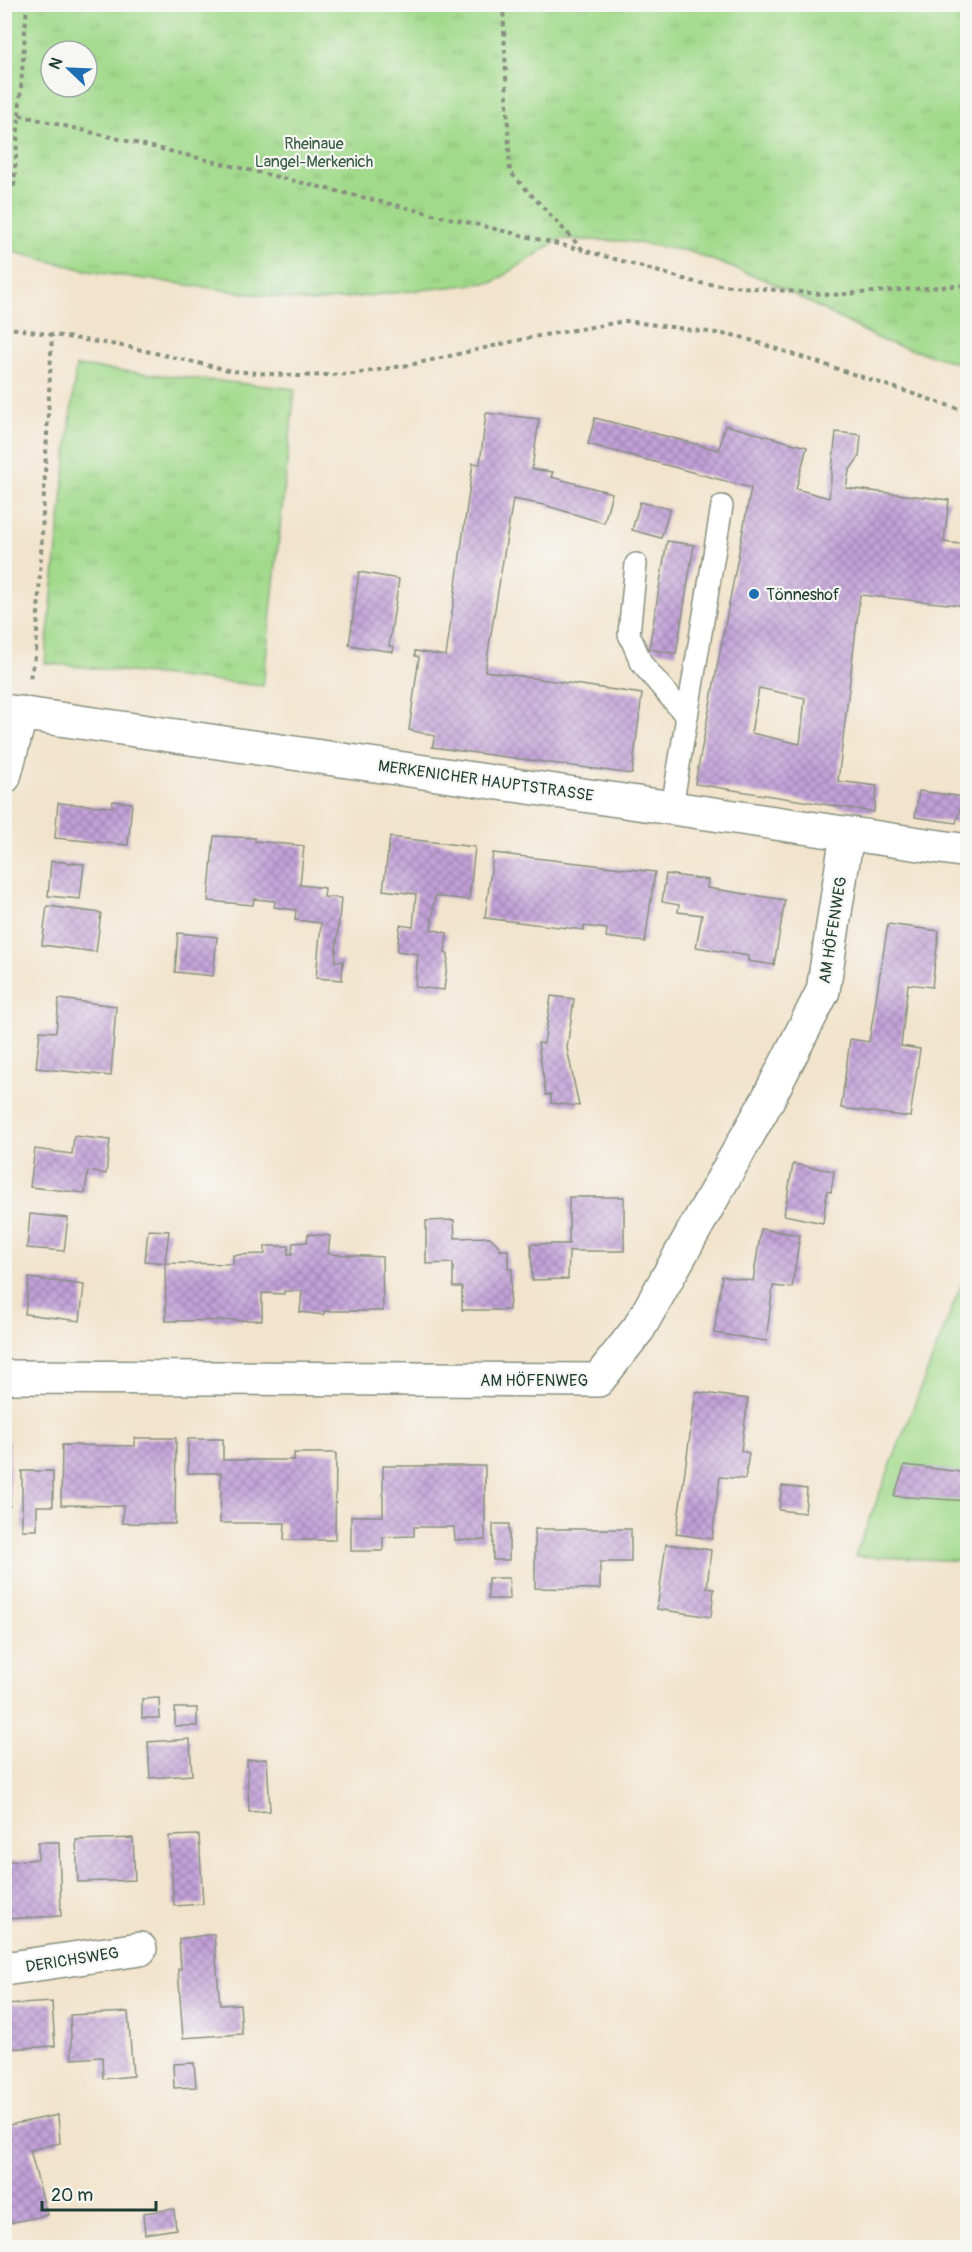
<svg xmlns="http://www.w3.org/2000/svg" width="972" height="2252" viewBox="0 0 972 2252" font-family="Pangolin,sans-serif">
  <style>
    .grass { fill: #a2da8b; stroke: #608c60; stroke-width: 1.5 }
    .park { fill: url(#park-tufts); stroke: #608c60; stroke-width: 1.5; fill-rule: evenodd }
    .building { fill: url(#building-cross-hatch); fill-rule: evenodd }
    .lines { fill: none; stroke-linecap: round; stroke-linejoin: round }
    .lane-casing { stroke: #889080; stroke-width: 24 }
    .street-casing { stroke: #889080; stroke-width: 36 }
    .secondary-casing { stroke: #889080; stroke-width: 36 }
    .path { stroke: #889080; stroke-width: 4; stroke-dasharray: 4.5 4.5; stroke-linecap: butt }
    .lane { stroke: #fff; stroke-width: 21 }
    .street { stroke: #fff; stroke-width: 33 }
    .secondary { stroke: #fff; stroke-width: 33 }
    .poi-dot { fill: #1f6fb2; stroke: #f6f6f2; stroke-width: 2 }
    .labels { text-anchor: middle; stroke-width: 4.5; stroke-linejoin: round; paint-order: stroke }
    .park-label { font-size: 16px; fill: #395c45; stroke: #f6f6f2 }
    .poi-label { font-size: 16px; fill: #1f3d34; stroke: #f6f6f2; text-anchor: start }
    .street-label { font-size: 16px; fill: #1f3d34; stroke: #f6f6f2 }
  </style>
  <defs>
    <pattern id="park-tufts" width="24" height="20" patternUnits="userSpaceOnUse" patternTransform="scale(1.5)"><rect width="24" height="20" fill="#a2da8b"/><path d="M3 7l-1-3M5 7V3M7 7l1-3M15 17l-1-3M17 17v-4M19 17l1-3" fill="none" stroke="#8bbc79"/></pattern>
    <pattern id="building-cross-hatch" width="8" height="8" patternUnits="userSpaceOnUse" patternTransform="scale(1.5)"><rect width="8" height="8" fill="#c2a0d8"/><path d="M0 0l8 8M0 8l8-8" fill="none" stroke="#9d84b0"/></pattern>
  </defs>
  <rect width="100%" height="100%" fill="#f6f6f2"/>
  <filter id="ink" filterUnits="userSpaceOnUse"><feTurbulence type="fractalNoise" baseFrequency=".0167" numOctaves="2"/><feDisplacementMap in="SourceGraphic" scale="12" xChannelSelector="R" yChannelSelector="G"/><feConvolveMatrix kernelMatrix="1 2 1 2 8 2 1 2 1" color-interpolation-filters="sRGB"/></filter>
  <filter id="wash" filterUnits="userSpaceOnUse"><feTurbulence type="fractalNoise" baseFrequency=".008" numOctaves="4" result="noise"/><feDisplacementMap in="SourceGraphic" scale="24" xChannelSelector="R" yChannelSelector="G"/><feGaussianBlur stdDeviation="1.35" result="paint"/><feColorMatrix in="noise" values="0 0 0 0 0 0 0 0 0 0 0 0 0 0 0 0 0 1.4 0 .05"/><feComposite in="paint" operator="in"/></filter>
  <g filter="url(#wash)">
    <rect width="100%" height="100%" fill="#f2e4cc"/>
    <path class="grass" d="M967,1270V1561L855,1556Z"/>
    <path class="park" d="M5,4L967,5V366L883,341L768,281L688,251L625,241L560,239L494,282L311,302L94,272L5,250ZM51,51H87V87H51Z
      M76,366L295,389L263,686L45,663Z"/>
    <g id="blocks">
      <path class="building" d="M486,413L539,419L532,469L553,472L551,477L612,493L604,523L544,505L513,499L485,671L642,694L632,774L432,747L435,736L409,730L419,657L415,656V651L446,656L473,463L480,464Z
        M595,418L719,450L725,425L807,447L796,489L829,498L836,432L861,435L859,457L849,471L846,488L949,500L944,542L968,545V606L860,595L838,781L877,786L874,812L695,784L751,488L588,444ZM759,688L805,698L800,744L751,733Z
        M640,502L670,509L661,538L632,530Z
        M667,541L694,545L676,654L649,649Z
        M359,572L399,579L389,646L394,647L393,652L349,645Z
        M919,791L964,797L956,823L915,817Z
        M113,801L132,803L128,845L55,838L58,803L112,807Z
        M214,836L255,838V841L304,846L300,885L325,888L324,897L341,898L335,961H343L342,980L316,978L321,923L295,920L296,910L274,907L275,901L254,899L253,905L208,901Z
        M390,837L475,847L469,900L435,896L431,929L447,933L445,953L448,954V957L444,990L415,987L418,954L397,951L400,925L413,927L416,894L383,890Z
        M493,853L655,872L645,942L606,937L607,929L584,926V930L485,918Z
        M51,861L84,864L80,899L48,896Z
        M666,874L708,880L707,888L785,900L774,965L748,961V956L696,947L702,915L678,912L679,905L662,902Z
        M47,906L101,913L96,952L42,945Z
        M888,924L939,931L932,987L908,984L901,1046L920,1049L910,1117L841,1108L850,1039L869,1042Z
        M178,933L217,937L213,976L175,972Z
        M551,996L574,999L567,1048L579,1106L551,1103V1094L546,1095L538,1043L544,1044Z
        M59,999L116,1006L111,1076L36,1068L40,1031L56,1032Z
        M74,1136L110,1140L106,1174L88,1171L85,1193L30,1187L35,1149L72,1154Z
        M793,1164L834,1171L831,1192L827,1191L823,1223L784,1215Z
        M569,1197H624V1251H569L568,1279L532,1280L531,1244H569Z
        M30,1214L68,1218L64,1251L27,1248Z
        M454,1220L455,1238L490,1237L500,1247V1250H508V1269H512L509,1310H462V1287H453V1263L426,1264V1221Z
        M761,1229L800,1235L792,1288L773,1286L766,1341L714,1333L722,1276L753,1281Z
        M148,1230L169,1231L165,1263L233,1264V1255L265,1254V1246H289L288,1254H292L293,1243L307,1242L308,1234L330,1236L328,1254L382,1257L383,1311H324V1315L300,1312L302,1291H284V1294L262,1293V1320L166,1321L165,1263L145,1261Z
        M29,1278L84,1285L80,1321L25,1314Z
        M696,1392L748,1399L741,1451L749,1453L745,1479L720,1477L712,1539L676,1534Z
        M135,1438H176L175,1524L122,1523L123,1506L61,1505L62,1445L135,1446Z
        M188,1439H223V1460H294V1453H336L335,1540H284L285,1523H220L221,1473H188Z
        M4,1441H9L10,1506H4Z
        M905,1465L968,1473V1501L894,1496Z
        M383,1466H485V1540H455L454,1527H414V1536L383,1537V1551H351V1516H383Z
        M22,1471H53V1506H37V1530H22Z
        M782,1486L807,1489L805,1513L779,1510Z
        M493,1524H509V1560H493Z
        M535,1529H631V1562H600V1589L535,1588Z
        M666,1544L711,1550L707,1588L714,1589L711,1617L657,1609Z
        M488,1578H509L510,1599H488Z
        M159,1698L160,1718H142V1699Z
        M175,1708H197V1726H175Z
        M190,1739L192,1775L150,1778L148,1742Z
        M267,1759L270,1811L249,1812L247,1760Z
        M199,1835L203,1904L174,1906L169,1836Z
        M133,1838L135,1880L78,1882L76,1840Z
        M38,1842H59L61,1916L4,1919V1862L38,1859Z
        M214,1934L220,2005L240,2004L242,2034L183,2038L178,1969H181L179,1939Z
        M52,2002L55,2046L8,2049V2061H4V2005Z
        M128,2012L133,2076L103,2079L102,2057L72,2059L70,2015Z
        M194,2063L196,2087L174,2088L173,2064Z
        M58,2115L60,2143L30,2150L47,2215L4,2224V2126Z
        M174,2209L176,2229L145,2234L143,2213Z
        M55,2240L56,2247H35V2243Z"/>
    </g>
  </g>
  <g filter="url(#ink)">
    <use href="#blocks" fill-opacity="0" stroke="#889080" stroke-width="1.5"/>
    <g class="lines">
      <g class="lane-casing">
        <path id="lane" d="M636,564L629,634L642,664L687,717
          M672,807L722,506"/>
      </g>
      <g class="street-casing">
        <path id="street" d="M4,777L21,713
          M4,1377L598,1380L639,1328L767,1101L823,991L847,834
          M4,1969L140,1949"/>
      </g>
      <g class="secondary-casing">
        <path id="secondary" d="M4,711L968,851"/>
      </g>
      <path class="path" d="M503,4L510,172L583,250L698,283L832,295L968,285
        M19,115L27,4
        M4,184L14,185L19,115L583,250
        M4,327L129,347L232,371L298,376L354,374L414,364L533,337L626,321L738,336L968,412
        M30,678L36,653L52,335"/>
      <use href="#lane" class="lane"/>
      <use href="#street" class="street"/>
      <use href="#secondary" class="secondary"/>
    </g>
  </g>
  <circle class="poi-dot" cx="754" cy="594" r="6"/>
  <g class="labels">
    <g class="park-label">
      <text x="314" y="149">Rheinaue<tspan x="314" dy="18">Langel-Merkenich</tspan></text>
    </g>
    <g class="poi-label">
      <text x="766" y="600">Tönneshof</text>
    </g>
    <g class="street-label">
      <text transform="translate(486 780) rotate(8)" y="6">MERKENICHER HAUPTSTRASSE</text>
      <text transform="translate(832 930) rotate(-81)" y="6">AM HÖFENWEG</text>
      <text x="534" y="1386">AM HÖFENWEG</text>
      <text transform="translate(72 1959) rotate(-9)" y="6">DERICHSWEG</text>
    </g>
  </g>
  <rect width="972" height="2252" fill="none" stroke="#f6f6f2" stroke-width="24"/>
  <g transform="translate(69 69) rotate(293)"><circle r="28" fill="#f6f6f2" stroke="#a0aca6" stroke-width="1.5"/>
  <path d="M0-4.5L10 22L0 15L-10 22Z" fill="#1f6fb2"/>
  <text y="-9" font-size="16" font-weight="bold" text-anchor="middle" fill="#1f3d34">N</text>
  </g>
  <path d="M42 2201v9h114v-9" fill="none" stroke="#1f3d34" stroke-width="3"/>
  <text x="51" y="2201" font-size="18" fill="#1f3d34" stroke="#f6f6f2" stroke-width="4.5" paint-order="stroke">20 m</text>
</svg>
